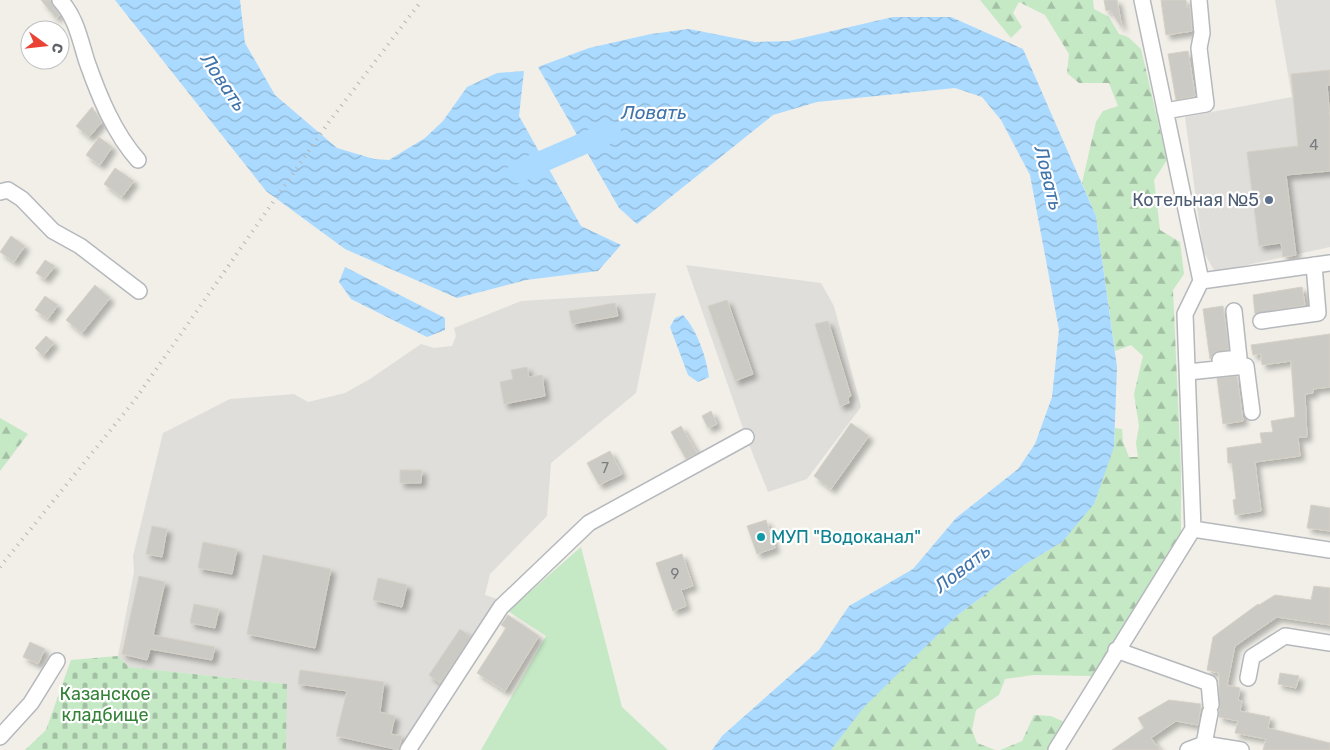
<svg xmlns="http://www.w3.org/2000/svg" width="1330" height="750" viewBox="0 0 1330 750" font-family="Rubik,sans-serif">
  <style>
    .industrial { fill: #e0deda }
    .forest { fill: url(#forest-firs) }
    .cemetery { fill: url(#cemetery-stones) }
    .park { fill: #c5e8c5 }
    .water { fill: url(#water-waves) }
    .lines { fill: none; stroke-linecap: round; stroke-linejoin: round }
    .river { stroke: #aadaff; stroke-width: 22 }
    .building { fill: #cccac5; stroke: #d6d1c6; filter: url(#shadow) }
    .minor-casing { stroke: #b5b8bc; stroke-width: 18 }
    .minor { stroke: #fff; stroke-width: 15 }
    .rail { stroke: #b6b7b8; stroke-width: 4; stroke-dasharray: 1 6; stroke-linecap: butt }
    .service-dot { fill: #5c6f8a; stroke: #fff; stroke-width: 2 }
    .culture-dot { fill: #0f9aa8; stroke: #fff; stroke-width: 2 }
    .labels { text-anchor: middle; stroke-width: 4.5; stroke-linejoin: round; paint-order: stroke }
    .number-label { font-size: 15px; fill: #7a7d7f }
    .service-label { font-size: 18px; fill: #4e5e75; stroke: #fff; text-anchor: end }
    .culture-label { font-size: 18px; fill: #0d838f; stroke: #fff; text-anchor: start }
    .park-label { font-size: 18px; fill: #348238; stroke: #fff }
    .water-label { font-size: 19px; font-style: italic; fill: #4174aa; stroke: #fff }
  </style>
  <defs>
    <pattern id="forest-firs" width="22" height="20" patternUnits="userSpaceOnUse" patternTransform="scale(1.25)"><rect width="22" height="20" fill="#c5e8c5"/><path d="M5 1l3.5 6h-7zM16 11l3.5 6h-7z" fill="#a3c0a4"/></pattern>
    <pattern id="cemetery-stones" width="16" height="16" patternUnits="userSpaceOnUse" patternTransform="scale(1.25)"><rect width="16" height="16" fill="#c5e8c5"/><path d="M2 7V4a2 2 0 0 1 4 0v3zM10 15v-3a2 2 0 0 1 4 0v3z" fill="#a3c0a4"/></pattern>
    <pattern id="water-waves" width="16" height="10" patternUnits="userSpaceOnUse" patternTransform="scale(1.25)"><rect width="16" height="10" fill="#aadaff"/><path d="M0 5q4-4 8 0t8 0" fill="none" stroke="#8eb4d2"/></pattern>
    <filter id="shadow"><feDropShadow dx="4.5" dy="4.5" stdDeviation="2.5" flood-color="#0004"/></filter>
  </defs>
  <rect width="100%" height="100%" fill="#f1efe8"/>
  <path class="industrial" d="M1275,0H1330V247L1215,272L1203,251L1185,117L1292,97Z
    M686,265L821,283L834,306L861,407L807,479L768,492L746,437Z
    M656,293L636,393L551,463L547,516L490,574L485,595L497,599L401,750H286V684L129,667L118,656L134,572L133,556L163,433L230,399L294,394L308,402L345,393L370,379L421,344L434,348L452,346L456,336L454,328L521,301Z"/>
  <path class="forest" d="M980,0H1093L1094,9L1109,17L1119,34L1128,37L1141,49L1167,160L1154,180L1160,230L1180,242L1184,274L1173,290L1181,471V535L1094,676L1033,675L1005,679L999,695L976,710L972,730L977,743L995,750H831L863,707L958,615L1024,565L1062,542L1114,447L1115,428L1122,429L1123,442L1129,457H1138L1136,443L1139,426L1134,394L1143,356L1131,345L1115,351L1096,216L1082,183L1096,122L1103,111L1118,106L1109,83H1079L1067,73L1069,54L1045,15L1019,2L1013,13L1022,27L1011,38Z
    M0,418L28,434L0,471Z
    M1034,715L1051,716L1064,722L1052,750H1000L1022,741Z"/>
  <path class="cemetery" d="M118,656L129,667L287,684L286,750H25L46,730L71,660Z"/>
  <path class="park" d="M581,547L622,707L668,750H481L546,636L508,611Z"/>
  <path class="water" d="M115,0H240L245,43L275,95L337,148L374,159L389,160L425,138L443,121L467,87L497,73L524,71L519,116L581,226L621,245L598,271L526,280L457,298L345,249L266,191Z
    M893,17H951L1023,49L1096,216L1117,367L1114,447L1094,504L1062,542L1024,565L958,615L864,707L831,750H712L722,736L819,650L849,606L913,569L956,518L1018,469L1035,444L1052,397L1059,330L1030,175L1001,120L982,97L955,88L817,102L773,115L637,224L619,208L538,67L589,48L651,34L689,29L755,42L789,41Z
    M345,267L445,318V330L427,337L351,299L339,282Z
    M683,315C697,330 706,356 709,377L698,382L688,375L670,327L675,318Z"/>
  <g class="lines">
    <path class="river" d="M518,172L610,132"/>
  </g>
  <path class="building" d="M41,0H51L60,15L56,18Z
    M1104,0H1117L1122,28L1110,10L1106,11Z
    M1161,0H1186L1187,8L1190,7L1192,31L1166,35Z
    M1188,51L1195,96L1176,100L1168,54Z
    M1330,70V85H1327L1330,118V171L1286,175L1296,255L1283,257L1281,243L1259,246L1247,152L1298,146L1291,74Z
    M92,107L102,122L89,137L76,126Z
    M99,137L112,147L100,165L86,155Z
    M115,168L134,181L122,197L104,184Z
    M11,236L25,246L14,262L0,252Z
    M45,260L55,266L45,279L36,273Z
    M95,285L110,298L82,333L66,320Z
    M1302,287L1305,305L1255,314L1253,295Z
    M45,296L58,305L48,319L35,310Z
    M727,300L753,374L735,381L708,306Z
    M615,303L618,316L572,324L569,311Z
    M1223,306L1229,350L1215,352L1210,359L1203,309Z
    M828,321L851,396L848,398L849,403L840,406L815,324Z
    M1330,334V387L1313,389V393L1305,394L1307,437H1298L1300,456L1255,462L1261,511L1235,515L1233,500L1236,499L1232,463H1228L1227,448L1262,443L1260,433L1273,432L1271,421L1295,417L1291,361L1262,365L1261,354L1253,355L1251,345Z
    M46,336L54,343L43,356L35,348Z
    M527,367L529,377L542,375L545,396L504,404L500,382L513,379L511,370Z
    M1237,376L1243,421L1223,424L1217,378Z
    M711,411L717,424L708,428L702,416Z
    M851,423L869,436L831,489L814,476Z
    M681,426L697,453L686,459L671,432Z
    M610,451L622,474L599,485L587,463Z
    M400,470H422L421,483H400Z
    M1311,505L1330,508V531L1307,528Z
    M766,520L775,548L757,554L747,526Z
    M152,526L167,529L162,557L146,554Z
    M203,542L237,549L232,574L198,568Z
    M682,554L693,586L681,590L686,606L673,611L656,563Z
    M263,555L331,569L315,648L247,634Z
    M139,576L165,582L153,635L215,647L212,660L150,649L147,660L122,654Z
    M378,578L407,585L402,607L373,600Z
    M1314,586L1330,588V625L1277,617L1235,646L1227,685L1240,688L1238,700L1242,701L1240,711L1270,717L1268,728L1330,743V750H1263L1266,739L1235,733L1238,721L1219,717V673L1207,670L1213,637L1258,604L1259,605L1275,595L1311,600Z
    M194,604L219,609L215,628L190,623Z
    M508,615L539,636L505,691L477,673L506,628L501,625Z
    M460,629L471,637L440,683L429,675Z
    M30,642L45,649L38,664L23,657Z
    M300,670L384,682L380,712L395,716L391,734L402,736L399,750L336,736L347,691L298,684Z
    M1280,673L1299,676L1296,688L1278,684Z
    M1169,700L1201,704L1198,725L1176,721L1151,738L1160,750H1112L1144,728L1138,718Z"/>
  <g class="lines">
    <g class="minor-casing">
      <path id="minor" d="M60,0C76,17 80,40 87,62C99,96 114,133 138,160
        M1142,0L1201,281L1185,314L1193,529
        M1165,111L1206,104L1199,48L1202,33L1199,0
        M0,192L8,190L22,199L53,231L80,246L139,291
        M1201,281L1330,263
        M1261,321L1318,313L1314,265
        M1220,360L1239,358L1234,311
        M1188,372L1246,366L1252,412
        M1193,529L1330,550
        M1116,650L1209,683L1211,705
        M1248,678L1252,657L1285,636L1330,643
        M0,737L31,703L57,661
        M1204,744L1210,713
        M408,750L501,607L589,523L746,437
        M1056,750L1193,529
        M1188,750L1204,744L1241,750"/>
    </g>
    <use href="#minor" class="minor"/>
    <path class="rail" d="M0,567L134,401L329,122L422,0"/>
  </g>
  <circle class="service-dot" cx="1269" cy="200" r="5"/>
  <circle class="culture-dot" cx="761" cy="537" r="5"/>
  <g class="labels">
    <g class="number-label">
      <text x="1314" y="150">4</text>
      <text x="605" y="473">7</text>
      <text x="675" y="579">9</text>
    </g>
    <g class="service-label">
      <text x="1259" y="206">Котельная №5</text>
    </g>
    <g class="culture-label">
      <text x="771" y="543">МУП "Водоканал"</text>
    </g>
    <g class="park-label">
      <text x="105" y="700">Казанское<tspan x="105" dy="21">кладбище</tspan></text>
    </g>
    <g class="water-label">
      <text transform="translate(224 82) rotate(56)" y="7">Ловать</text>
      <text x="654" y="119">Ловать</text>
      <text transform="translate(1049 178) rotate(76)" y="7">Ловать</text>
      <text transform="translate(962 568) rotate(-38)" y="7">Ловать</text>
    </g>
  </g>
  <g transform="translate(45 45) rotate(105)"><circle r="24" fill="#ffffff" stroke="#bfc1c3"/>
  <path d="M0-4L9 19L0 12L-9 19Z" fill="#ea4335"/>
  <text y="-8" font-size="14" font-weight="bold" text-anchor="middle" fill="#5f6368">С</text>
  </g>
</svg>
